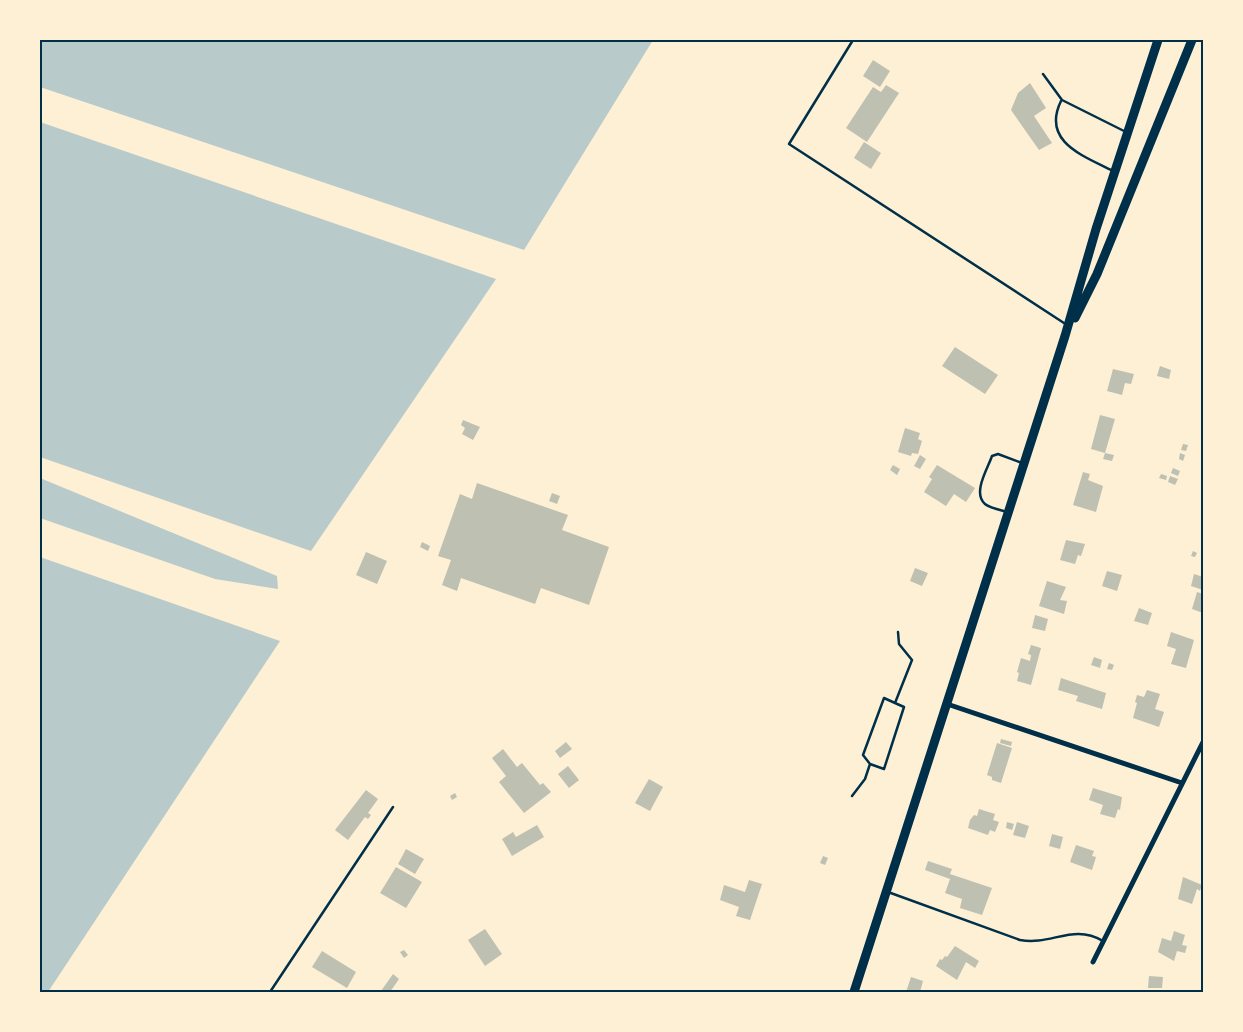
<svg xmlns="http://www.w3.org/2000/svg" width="1243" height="1032" viewBox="0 0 1243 1032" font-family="Arial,sans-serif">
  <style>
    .green { fill: #b9caca }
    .building { fill: #bec0b2 }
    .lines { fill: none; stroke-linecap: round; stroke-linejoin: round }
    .service { stroke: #003049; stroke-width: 2.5 }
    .minor { stroke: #003049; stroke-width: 5 }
    .trunk { stroke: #003049; stroke-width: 9 }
    .neatline { fill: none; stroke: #003049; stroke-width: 2 }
  </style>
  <rect width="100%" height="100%" fill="#fdf0d5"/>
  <path class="green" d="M40,40H653L524,250L40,87Z
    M40,122L496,279L311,551L40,457Z
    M40,478L277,576L278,589L215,579L40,518Z
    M40,557L280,641L48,992H40Z"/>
  <path class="building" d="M873,60L890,71L880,87L863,76Z
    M1030,83L1046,108L1034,116L1052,143L1039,150L1011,110L1018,93Z
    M886,85L899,93L867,142L846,128L873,87L881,92Z
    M864,142L881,153L871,169L854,158Z
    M955,347L998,375L985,394L942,366Z
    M1160,366L1171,370L1169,379L1157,376Z
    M1113,369L1134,374L1131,384L1125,383L1122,395L1107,391Z
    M1100,415L1115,419L1105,453L1091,449Z
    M463,420L480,427L473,440L462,434L465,428L461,425Z
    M905,428L920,433L918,439L922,441L918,454L912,453L911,456L898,452Z
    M1183,444L1188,445L1186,451L1181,450Z
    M1105,453L1114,455L1112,461L1103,459Z
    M1180,453L1185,455L1183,461L1179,459Z
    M920,455L926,459L920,469L914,466Z
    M893,465L900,469L897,475L890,470Z
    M937,465L975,488L966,502L954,494L946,506L924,492L932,479L929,477Z
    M1173,468L1180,471L1178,476L1171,473Z
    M1083,472L1090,474L1088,480L1103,486L1096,512L1073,505Z
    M1161,474L1167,476L1166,480L1159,478Z
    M1170,476L1178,479L1175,485L1168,482Z
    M477,483L568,515L562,530L609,547L589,605L541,588L535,604L461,578L457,591L442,585L451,560L438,556L460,494L472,499Z
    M552,493L560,496L557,504L549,501Z
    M1066,540L1085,544L1081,556L1078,555L1075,564L1060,560Z
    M422,542L430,546L428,551L420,547Z
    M1193,551L1197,553L1195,557L1191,556Z
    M366,552L387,561L377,584L356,575Z
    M915,568L928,573L922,586L910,581Z
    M1107,571L1122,575L1117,591L1102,586Z
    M1194,574L1203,577V590L1191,586Z
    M1047,581L1066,587L1060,600L1067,601L1064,614L1039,606Z
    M1197,592L1203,594V613L1192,609Z
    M1139,608L1152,613L1148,625L1134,621Z
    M1035,615L1048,619L1045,631L1032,628Z
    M1171,632L1194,640L1186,668L1171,664L1176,649L1167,646Z
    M1031,645L1041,648L1031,685L1017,681L1019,673L1017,672L1021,658L1030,661L1031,655L1028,654Z
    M1094,657L1102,660L1100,668L1091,665Z
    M1109,663L1114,665L1112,670L1107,669Z
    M1061,678L1106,693L1102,709L1076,701L1078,696L1058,690Z
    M1147,690L1160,694L1155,709L1164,712L1159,727L1133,718L1137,703L1135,702L1137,695L1144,697Z
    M1001,739L1012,742L1011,746L1000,743Z
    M566,742L572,749L560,758L555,751Z
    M997,743L1012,748L1001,783L992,780V777L987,775Z
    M503,749L517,767L522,763L540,785L543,783L551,792L524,813L499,782L506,776L492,758Z
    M568,766L579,780L569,788L558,774Z
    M649,779L663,787L650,811L635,803Z
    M1093,788L1122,797L1120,810L1118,809L1115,818L1100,814L1103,805L1089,800Z
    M366,790L378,799L368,813L371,815L368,819L365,817L348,840L335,830Z
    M455,793L457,797L452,800L450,796Z
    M979,809L995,814L993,820L999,822L995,832L990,830L988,835L968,828L970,820L974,815L977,816Z
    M1007,822L1014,824L1012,830L1006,828Z
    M1017,822L1029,826L1025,838L1013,835Z
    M537,825L544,837L512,856L502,839L513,832L516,837Z
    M1052,834L1063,837L1060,849L1049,846Z
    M1076,845L1094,851L1092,856L1096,857L1092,870L1070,862Z
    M406,849L424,859L415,874L398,864Z
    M823,856L828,858L825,865L820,863Z
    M928,861L952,869L950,874L992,888L982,915L960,908L962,899L945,893L950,879L925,870Z
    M396,867L422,882L406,908L380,893Z
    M1183,877L1202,885L1200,891L1197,889L1192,904L1178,899Z
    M749,880L762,884L750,920L736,916L739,907L720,900L724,885L745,892Z
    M485,929L502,954L485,966L468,940Z
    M1174,931L1185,935L1182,945L1187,946L1185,953L1177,951L1174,961L1158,952L1162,938L1171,941Z
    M955,946L979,961L975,968L966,962L957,980L936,966L940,959L942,960L945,956L947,957Z
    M404,950L408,955L404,958L400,952Z
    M322,951L356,972L347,988L312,967Z
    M393,974L399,979L390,992H382L381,991Z
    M1149,976L1163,977L1162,988H1148Z
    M911,977L923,981L920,992H906Z"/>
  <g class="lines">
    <path class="service" d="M853,40L789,144L1067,325
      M1043,74L1062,100L1126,132
      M1061,101C1041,142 1084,156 1113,171
      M1007,512C1000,510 990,508 985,504C972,493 988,468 992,456L998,454L1022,463
      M895,703L884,698L863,755L870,764L884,769L904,707L895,703L912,660L899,644L898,632
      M852,796L865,779L870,764
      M888,892L1020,940C1051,946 1073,923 1103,941
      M270,992L393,807"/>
    <path class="minor" d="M947,704L1182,783
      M1093,962L1203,742"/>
    <path class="trunk" d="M1075,318L1097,274L1192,40
      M854,992L1065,336L1096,229L1158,40"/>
  </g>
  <rect width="1243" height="1032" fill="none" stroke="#fdf0d5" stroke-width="82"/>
  <rect x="41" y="41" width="1161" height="950" class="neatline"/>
</svg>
